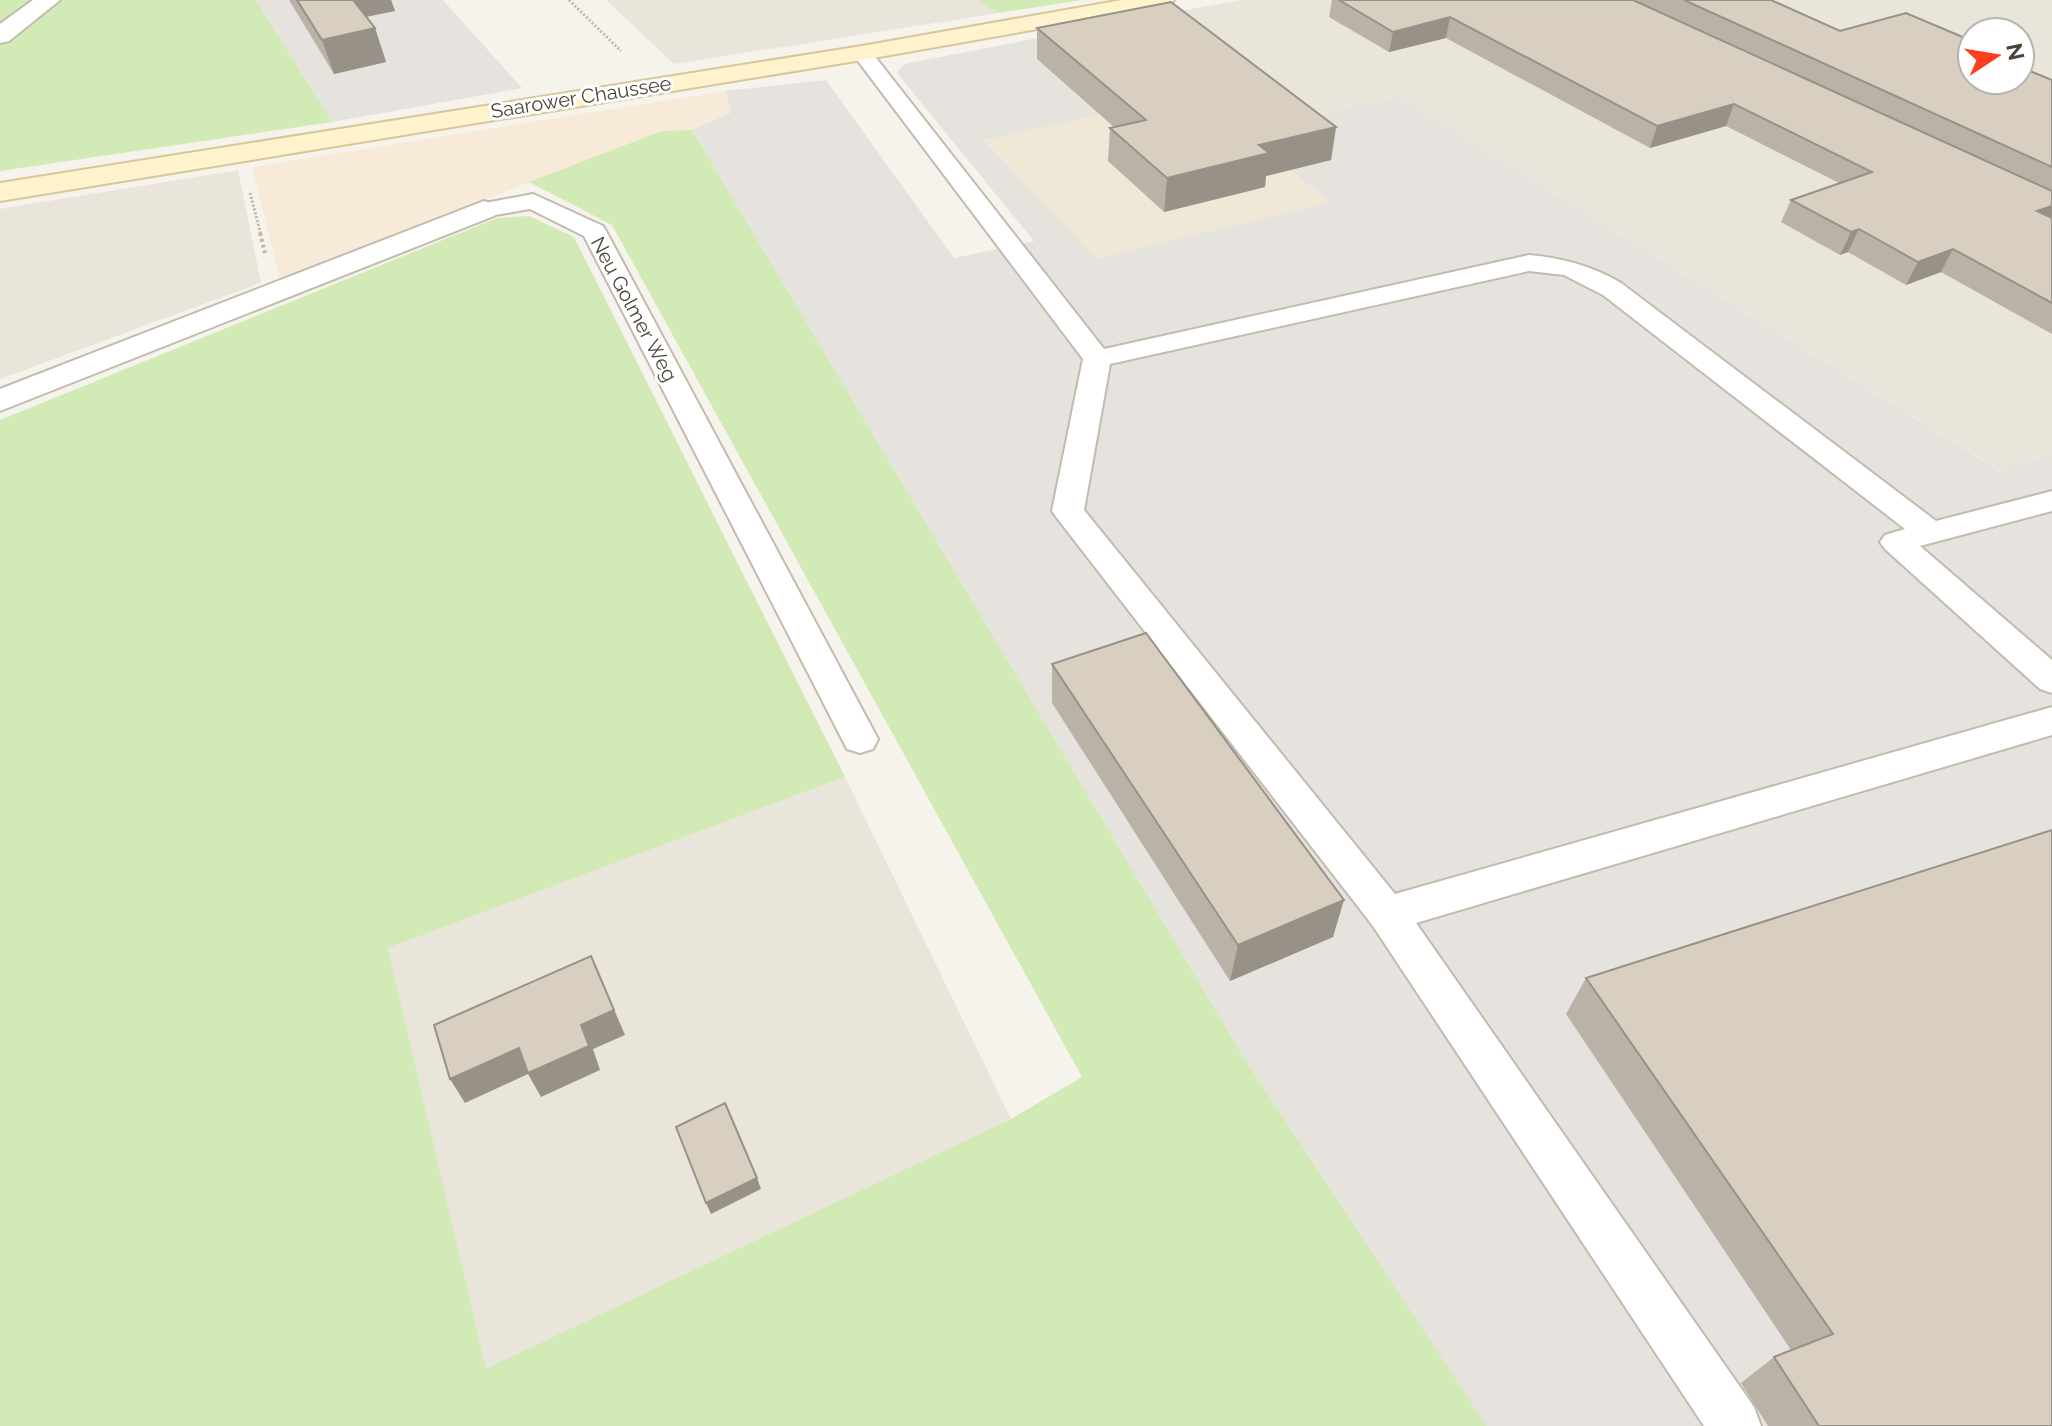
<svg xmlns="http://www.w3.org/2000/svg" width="2052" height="1426" viewBox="0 0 2052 1426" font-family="Raleway,sans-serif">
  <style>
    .residential { fill: #eae5da; fill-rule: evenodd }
    .commercial { fill: #f7ead8 }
    .industrial { fill: #e6e2dd }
    .education { fill: #efe8d6 }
    .green { fill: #d2eab5 }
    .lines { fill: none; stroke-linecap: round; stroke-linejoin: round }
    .lane-casing { stroke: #c2bbae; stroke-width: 4 }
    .street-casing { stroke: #c2bbae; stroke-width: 4 }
    .secondary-casing { stroke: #d6c79b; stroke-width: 4 }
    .path-far1 { stroke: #c4b79f; stroke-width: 3; stroke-dasharray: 2 2; stroke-linecap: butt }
    .path { stroke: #c4b79f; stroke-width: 4; stroke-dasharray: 3 3; stroke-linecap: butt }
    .lane { fill: #fff; fill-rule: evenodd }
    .street { fill: #fff; fill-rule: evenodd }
    .secondary { fill: #fff3cd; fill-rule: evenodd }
    .wall { fill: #bab2a6 }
    .shaded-wall { fill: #979187 }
    .building { fill: #d8cfc1; stroke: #979187; stroke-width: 2 }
    .labels { text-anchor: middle; stroke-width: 6; stroke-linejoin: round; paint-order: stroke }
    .far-street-label { font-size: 20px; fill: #4b4439; stroke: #fff }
  </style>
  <rect width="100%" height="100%" fill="#f6f3ec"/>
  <path class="residential" d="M606,0H978L998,13L674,64Z
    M1241,0H1572L2052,232V453L2001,471L1399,97L1241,131L1105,25Z
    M1642,0H2052V193ZM1972,32H2020V80H1972Z
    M238,170L261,283L0,379V209Z
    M845,777L1011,1119L486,1370L388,948Z"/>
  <path class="commercial" d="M725,91L732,112L692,130L662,131L280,279L252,167Z"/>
  <path class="industrial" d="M256,0H443L522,88L332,122Z
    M1105,25L1240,131L1399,97L2000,471L2052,453V1426H1487L1246,1061L692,130L732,112L725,91L826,80L954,258L1034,241L897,73L904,64Z"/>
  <path class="education" d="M1193,94L1332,202L1097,259L983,140Z"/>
  <path class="green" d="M0,0H256L332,122L0,171Z
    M978,0H1082L998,13Z
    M692,130L1246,1061L1487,1426H0V420L497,218L529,216L574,237L845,777L388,948L486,1369L1011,1119L1082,1077L612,225L529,182L662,131Z"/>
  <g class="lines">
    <g class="lane-casing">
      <path id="lane" d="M862,47L869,49L1104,349L1529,255C1562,258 1593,266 1621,283L1936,521L2052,491V511L1920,546L2052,660V693L2040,689L1885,549L1880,542L1885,535L1905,529L1603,295L1564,275L1529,271L1110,364L1084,510L1395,894L2052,707V735L1416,923L1754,1407L1761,1426H1704L1373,926L1057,518L1052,511L1083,359L855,57L852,53Z
        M533,194L603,226L606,231L878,739L873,749L860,753L847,749L584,236L530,209L484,217L475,215L472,210L475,205Z"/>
    </g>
    <g class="street-casing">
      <path id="street" d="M33,0H60L9,41L0,43V24Z
        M484,201L494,204L499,210L494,216L0,411V389Z"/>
    </g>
    <g class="secondary-casing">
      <path id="secondary" d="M1122,0H1174L1170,5L1162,7L862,60L0,201V183L862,46Z"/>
    </g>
    <path class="path-far1" d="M569,0L621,51
      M250,193L261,235"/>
    <path class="path" d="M260,233L265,253"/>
    <use href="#lane" class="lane"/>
    <use href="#street" class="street"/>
    <use href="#secondary" class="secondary"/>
  </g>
  <path class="wall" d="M289,0H391L395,11L366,17L375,28L386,62L334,74Z
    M1332,0H1633L1689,26L1634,0H1771L1840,31L2024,69L2052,80V334L1941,272L1906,285L1848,252L1840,255L1781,222L1791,200L1839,183L1726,126L1650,148L1446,38L1389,52L1329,17Z
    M1037,28L1336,127L1331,160L1266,176L1265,187L1164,212L1108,161L1110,128L1114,127L1037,59Z
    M1052,664L1333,937L1230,981L1052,703Z
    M1586,978L2052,1426H1768L1741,1383L1774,1357L1791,1350L1566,1014Z"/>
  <path class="shaded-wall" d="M348,0H391L395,11L354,19Z
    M1450,17L1446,38L1389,52L1393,32Z
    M375,28L386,62L334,74L322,40Z
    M1734,104L1726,126L1650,148L1657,126Z
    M1336,127L1331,160L1266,176L1265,187L1164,212L1167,178L1259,145Z
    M2052,206V224L2037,211Z
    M1859,229L1848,252L1840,255L1851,232Z
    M1953,249L1941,272L1906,285L1918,262Z
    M1344,900L1333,937L1230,981L1238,945Z
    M591,956L625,1035L593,1049L600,1070L541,1097L528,1074L465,1103L450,1079L519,1048L581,1025Z
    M757,1178L761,1189L711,1214L706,1203Z"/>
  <path class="building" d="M297,0H353L375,28L322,40Z
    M1339,0H1633L2052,191V206L2037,211L2052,218V303L1953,249L1918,262L1859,229L1851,232L1791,200L1872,172L1734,104L1657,126L1450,17L1393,32Z
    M1684,0H1771L1840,31L1906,13L1972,41V80H2020V67L2052,80V167Z
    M1171,2L1336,127L1259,145L1269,153L1167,178L1110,128L1146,120L1037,28Z
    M1146,633L1344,900L1238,945L1052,664Z
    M2052,830V1426H1819L1774,1357L1833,1334L1586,978Z
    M591,956L614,1010L581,1025L589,1046L528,1073L519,1048L450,1079L434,1025Z
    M725,1103L757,1178L706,1203L676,1127Z"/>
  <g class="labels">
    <g class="far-street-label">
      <text transform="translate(581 97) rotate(-9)" y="7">Saarower Chaussee</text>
      <text transform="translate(634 309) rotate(62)" y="7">Neu Golmer Weg</text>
    </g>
  </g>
  <g transform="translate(1996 56) rotate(78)"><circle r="38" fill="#ffffff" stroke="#b7b4b0" stroke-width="2"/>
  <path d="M0-6L14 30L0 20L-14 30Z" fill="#fc3f1d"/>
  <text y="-12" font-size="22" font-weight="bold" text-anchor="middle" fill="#4b4439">N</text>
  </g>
</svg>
